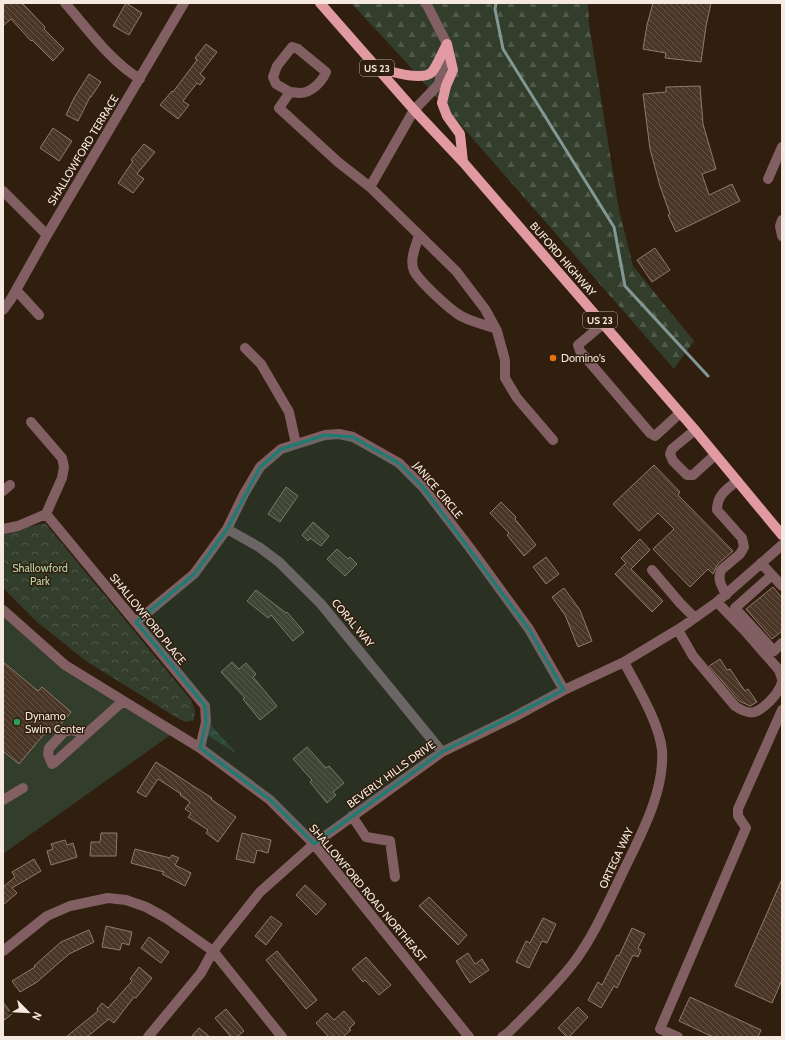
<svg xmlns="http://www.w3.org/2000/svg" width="785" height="1040" viewBox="0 0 785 1040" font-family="Cabin,sans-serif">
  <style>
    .forest { fill: url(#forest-firs) }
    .park { fill: url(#park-crowns) }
    .pitch { fill: #323d2c }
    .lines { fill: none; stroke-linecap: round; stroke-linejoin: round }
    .stream { stroke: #829796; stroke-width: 3 }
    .building { fill: url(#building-back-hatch); stroke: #917a68 }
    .minor { stroke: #815f62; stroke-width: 10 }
    .major { stroke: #e19aa2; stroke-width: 10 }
    .marked { fill: #1b7c74; fill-opacity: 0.2; stroke: #1b7c74; stroke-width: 3; stroke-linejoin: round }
    .food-dot { fill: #e8710a; stroke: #301e0e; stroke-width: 1.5 }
    .leisure-dot { fill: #2e9e5b; stroke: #301e0e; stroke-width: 1.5 }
    .labels { text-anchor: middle; stroke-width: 3; stroke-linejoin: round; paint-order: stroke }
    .shield { fill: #301e0e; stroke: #bbaca0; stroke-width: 1 }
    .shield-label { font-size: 10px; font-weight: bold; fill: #f6e9df }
    .street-label { font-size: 11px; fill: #f6e9df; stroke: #301e0e }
    .poi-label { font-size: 11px; fill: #f6e9df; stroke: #301e0e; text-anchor: start }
    .park-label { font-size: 11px; fill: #b9d7a9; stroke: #301e0e }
  </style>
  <defs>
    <pattern id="forest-firs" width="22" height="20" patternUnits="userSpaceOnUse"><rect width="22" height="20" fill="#323d2c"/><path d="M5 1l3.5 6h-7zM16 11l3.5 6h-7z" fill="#50594a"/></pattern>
    <pattern id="park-crowns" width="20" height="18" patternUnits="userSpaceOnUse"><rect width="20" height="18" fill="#323d2c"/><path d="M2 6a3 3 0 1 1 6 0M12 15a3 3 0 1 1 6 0" fill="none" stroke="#50594a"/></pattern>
    <pattern id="building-back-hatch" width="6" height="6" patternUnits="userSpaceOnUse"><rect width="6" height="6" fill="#4a3626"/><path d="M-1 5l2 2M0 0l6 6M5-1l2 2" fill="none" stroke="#655345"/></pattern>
  </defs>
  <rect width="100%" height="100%" fill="#301e0e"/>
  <path class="forest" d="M351,3H588L589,24L619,210L633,266L694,341L674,369L404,60Z"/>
  <path class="park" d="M45,523L191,700L195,711L194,720L186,722L179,719L86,661L37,622L3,588V533Z
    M209,723L236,753L207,735Z"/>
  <path class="pitch" d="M3,605L78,672L179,729L3,854Z"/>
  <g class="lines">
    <path class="stream" d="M496,3L495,9L503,49L614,227L625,286L708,376"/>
  </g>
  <path class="building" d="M3,3H22L45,27L44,29L64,49L53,61L32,40L31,41L11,19L3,26Z
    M126,3L142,13L129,35L113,26Z
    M653,3H711L706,26L701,62L665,58L666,53L643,49L647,25Z
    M206,44L217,52L200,74L205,78L200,85L197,83L183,101L189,105L178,119L160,105L172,91L173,92L197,60L195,58Z
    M89,74L101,82L91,97H90L78,121L66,115L74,98Z
    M700,86L703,124L716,169L702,174L709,195L732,184L740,201L676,232L668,215L670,214L660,186L650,149L643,94L666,92V87Z
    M53,128L72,141L59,161L40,148Z
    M144,144L155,152L137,174L144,179L133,193L118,183L133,161L131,160Z
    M655,248L670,270L652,282L637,260Z
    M654,465L680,492L678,495L733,551L717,565L713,574L708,569L690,587L653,549L674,529L658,513L639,531L613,504Z
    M286,487L298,496L280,522L268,514Z
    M501,502L516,517L515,519L536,545L524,556L507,535L509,533L490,513Z
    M313,522L329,536L321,546L310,538L308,541L302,535Z
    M640,539L650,550L631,569L663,601L652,612L615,574L626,563L621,558Z
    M337,549L348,559L350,557L357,564L345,576L327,559Z
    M546,557L559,574L546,584L533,567Z
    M773,587L782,598V631L772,639L746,609Z
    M564,588L580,610L592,641L578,647L565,615L552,597Z
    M256,590L286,613L287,612L304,632L293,641L271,615L268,618L247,601Z
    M720,659L727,670L730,669L745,691L748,689L757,702L750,706L739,701L709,666Z
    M3,662L38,691L42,687L71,712L55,731L50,727L19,764L3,751Z
    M232,662L239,669L246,663L256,674L253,677L277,706L260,720L243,699L245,698L221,672Z
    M307,747L326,768L329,766L344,783L333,792L336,795L327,803L310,782L312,780L293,759Z
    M156,762L212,798L211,799L236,817L218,842L206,833L208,830L188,817L191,813L185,809L190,802L180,795L181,794L158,779L146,797L137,792Z
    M101,833H117L116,856H90L91,842H100Z
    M242,833L271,840L268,853L257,850L254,863L236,859Z
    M65,840L67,845L73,843L77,857L51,865L47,851L53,849L51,844Z
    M135,849L170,858L172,855L179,858L175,865L191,873L185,886L162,874L164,872L131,863Z
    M34,859L41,871L12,888L17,893L3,905V887L15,877L12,872Z
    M782,879V980L772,1003L735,986Z
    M305,885L326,904L316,915L296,895Z
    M429,897L467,935L458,945L419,906Z
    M271,916L282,924L266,945L255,936Z
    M543,918L556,924L547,943L542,941L529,968L516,962L526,941L530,943Z
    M106,926L132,932L129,945L122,943L120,950L102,947Z
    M632,928L645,934L638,948L641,950L638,957L633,955L617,988L614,986L601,1008L588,1000L598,982L602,985L617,955L619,956Z
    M89,930L94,942L69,954L37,982L20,992L12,981L35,967L34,966L61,942Z
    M149,937L169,952L161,963L141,948Z
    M277,951L317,1000L306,1009L266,960Z
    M468,953L475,964L482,959L489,970L470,983L456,961Z
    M366,957L391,985L379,995L365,980L363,982L352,969Z
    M139,967L152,978L136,998L134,997L114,1023L109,1019L87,1037H66L98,1011L97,1009L102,1003L108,1008L132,981L130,979Z
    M690,997L761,1030L758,1037H713L679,1021Z
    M3,1002L12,1014L3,1021Z
    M578,1007L588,1017L569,1037H567L558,1028Z
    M226,1009L244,1031L237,1037H231L215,1018Z
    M344,1011L355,1023L349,1029L351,1030L343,1037H329L316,1023L327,1013L334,1020Z
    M199,1028L210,1037H191Z"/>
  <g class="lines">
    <path class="minor" d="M65,3C88,29 110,61 140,79
      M426,3L447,44L439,84L414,110L370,187L456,271L485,309L497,331L505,360V378L517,398L553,440
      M290,92L276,84L273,77L277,66L292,47L298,49L326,72C322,82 311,93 300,93C297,93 293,92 290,92L279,108L338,162L370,187
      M768,179L782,147
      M3,191L47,235
      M782,220L780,226L782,236
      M419,235C416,246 409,260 414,271C420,282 452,312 463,317C473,322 485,325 495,328
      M16,290L39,315
      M3,310L11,299L47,235L184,3
      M603,324L578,345L580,351L650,433L655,436L680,413
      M245,348L261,364L289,412L296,444
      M695,430L672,449L670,454L673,461L687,475H693L715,455
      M3,491L10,485
      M46,514L205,706L206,722L200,748
      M3,529L18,526L46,514L62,478L64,467L62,458L31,422
      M227,529L259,547L279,562L321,604L442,752
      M761,563L782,586
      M652,570L680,603L695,618
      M772,575L735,608L774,651L782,643
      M726,595C722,586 717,580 721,570L740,554L744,547L742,538L717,510C717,495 726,490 737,481
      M717,602L745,631L779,670L782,679
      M3,610L65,665L200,748L270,800L314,844L469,1037
      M136,622L194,574L227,529L244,494L260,467L281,449L325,435L339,434L353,437L399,463L423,487L470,548L529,629L564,690
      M678,630L693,656L735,706C751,717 758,713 770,701C776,695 780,690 782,682
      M54,763L123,701
      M52,764L48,754L49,748L64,732L71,730L86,734
      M3,800L23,788
      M352,816L366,837L390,841L395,877
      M3,951L47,916L70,906L108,898L126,900L146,907L166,918L213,951L282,1037
      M148,1037L201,973L213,951L260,892L314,844L442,752L512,718L564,690L624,662L682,627L717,602L782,545
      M502,1037L509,1032C532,1009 555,987 575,961C594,935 607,905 621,876C639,838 665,793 662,750C659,722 637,687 624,662
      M678,1037L660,1029L746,828L738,816V809L782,710"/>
    <path class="major" d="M320,3L414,110L463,162L695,430L782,535
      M447,44L453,70L446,86L442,103L447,116L460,134L463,162
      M377,68C390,71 422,82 432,72C437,66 443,51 447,44"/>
  </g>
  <path class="marked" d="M325,435L353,437L399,463L423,487L529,629L564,690L442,752L314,844L270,800L200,748L206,722L205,706L136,622L194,574L227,529L260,467L281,449Z"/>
  <circle class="food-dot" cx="553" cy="358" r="4"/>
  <circle class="leisure-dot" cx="17" cy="722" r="4"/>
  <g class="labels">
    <g class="shield">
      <rect x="360" y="60" width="34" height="16" rx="3"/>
      <rect x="583" y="312" width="34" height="16" rx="3"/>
    </g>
    <g class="shield-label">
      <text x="377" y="72">US 23</text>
      <text x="600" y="324">US 23</text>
    </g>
    <g class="street-label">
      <text transform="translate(83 150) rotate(-59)" y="4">SHALLOWFORD TERRACE</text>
      <text transform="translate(563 259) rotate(49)" y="4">BUFORD HIGHWAY</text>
      <text transform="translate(438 490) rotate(50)" y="4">JANICE CIRCLE</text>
      <text transform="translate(148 619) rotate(51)" y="4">SHALLOWFORD PLACE</text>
      <text transform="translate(353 623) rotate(50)" y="4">CORAL WAY</text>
      <text transform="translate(391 774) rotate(-36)" y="4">BEVERLY HILLS DRIVE</text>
      <text transform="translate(616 858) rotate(-65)" y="4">ORTEGA WAY</text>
      <text transform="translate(368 893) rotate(50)" y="4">SHALLOWFORD ROAD NORTHEAST</text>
    </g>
    <g class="poi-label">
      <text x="561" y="362">Domino's</text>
      <text x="25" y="720">Dynamo<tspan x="25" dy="13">Swim Center</tspan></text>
    </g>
    <g class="park-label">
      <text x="40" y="572">Shallowford<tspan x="40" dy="13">Park</tspan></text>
    </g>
  </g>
  <rect width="785" height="1040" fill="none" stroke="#f6e9df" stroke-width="8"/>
  <g transform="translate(28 1012) rotate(114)" stroke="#301e0e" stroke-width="3" paint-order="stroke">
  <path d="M0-3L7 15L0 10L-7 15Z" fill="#f6e9df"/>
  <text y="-6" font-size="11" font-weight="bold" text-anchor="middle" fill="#f6e9df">N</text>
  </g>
</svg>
